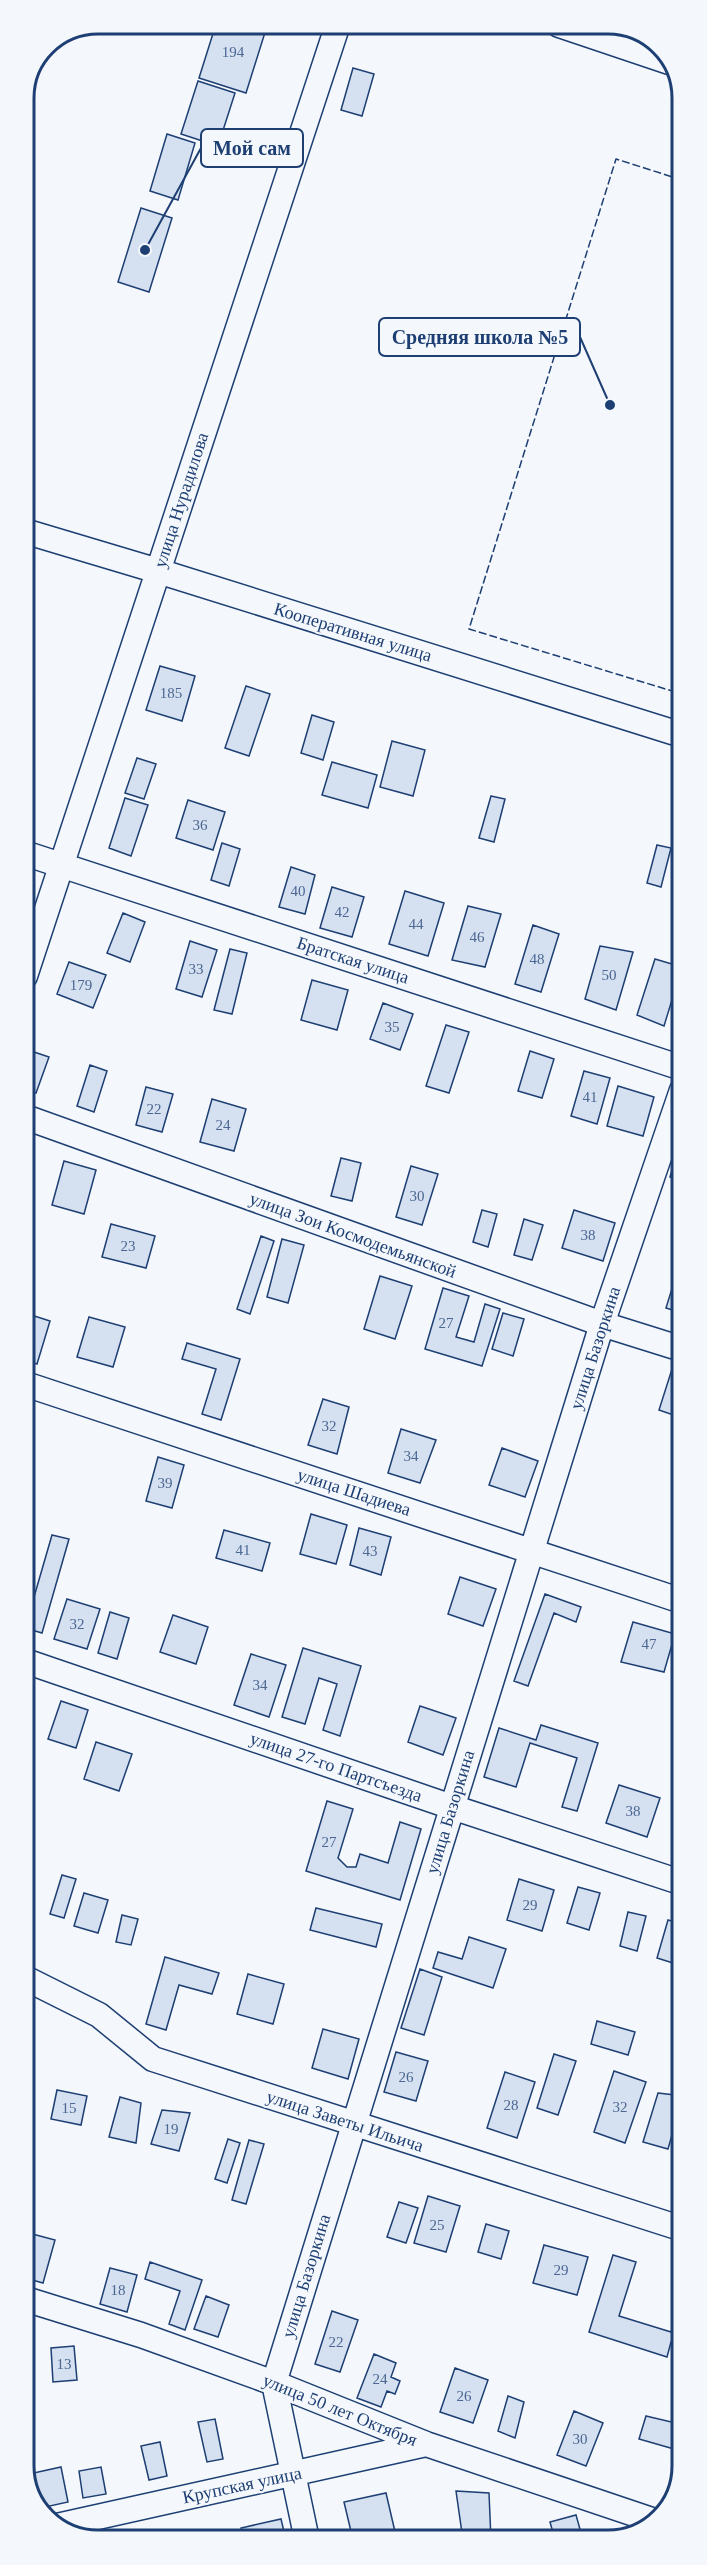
<svg xmlns="http://www.w3.org/2000/svg" width="707" height="2565" viewBox="0 0 707 2565" font-family="'Times New Roman',serif">
  <style>
    .building { fill: #d5e0f0; stroke: #1d3f73; stroke-width: 1.5 }
    .lines { fill: none; stroke-linecap: round; stroke-linejoin: round }
    .minor-casing { stroke: #1d3f73; stroke-width: 27 }
    .minor { stroke: #f4f7fb; stroke-width: 24 }
    .fence { stroke: #1d3f73; stroke-width: 1.5; stroke-dasharray: 8 3; stroke-linecap: butt }
    .labels { text-anchor: middle; stroke-width: 4.5; stroke-linejoin: round; paint-order: stroke }
    .number-label { font-size: 15px; fill: #4b6792 }
    .street-label { font-size: 18px; fill: #1d3f73; stroke: #f4f7fb }
    .rim { fill: none; stroke: #1d3f73; stroke-width: 3 }
    .leader { fill: none; stroke: #1d3f73; stroke-width: 2 }
    .callout-dot { fill: #1d3f73; stroke: #f4f7fb; stroke-width: 2 }
    .callout { fill: #f4f7fb; stroke: #1d3f73; stroke-width: 2 }
    .callout-label { font-size: 20px; text-anchor: middle; font-weight: bold; fill: #1d3f73 }
  </style>
  <rect width="100%" height="100%" fill="#f4f7fb"/>
  <path class="building" d="M216,24H260L267,26L246,93L199,78Z
    M353,68L374,74L362,116L341,110Z
    M198,81L235,93L218,146L181,134Z
    M167,134L195,143L178,200L150,191Z
    M141,208L172,218L149,292L118,282Z
    M160,666L195,676L182,721L146,710Z
    M246,686L270,694L249,756L225,748Z
    M312,715L334,722L323,760L301,753Z
    M392,741L425,750L413,796L380,787Z
    M24,754L29,755L24,770Z
    M137,758L156,764L144,799L125,793Z
    M332,762L377,775L368,808L322,795Z
    M491,796L505,799L494,842L479,838Z
    M125,798L148,805L131,856L109,848Z
    M188,800L225,812L213,850L176,838Z
    M222,843L240,849L229,886L211,880Z
    M657,845L671,848L661,887L647,883Z
    M678,859L682,860V879L672,876Z
    M291,867L315,875L305,914L279,907Z
    M332,887L364,897L352,937L320,928Z
    M405,891L444,903L428,956L389,944Z
    M468,906L501,914L485,967L452,960Z
    M123,913L145,922L130,962L107,953Z
    M533,925L559,934L541,992L515,984Z
    M190,941L217,950L202,997L176,989Z
    M600,946L633,952L616,1010L585,999Z
    M230,949L247,953L232,1014L214,1010Z
    M655,959L682,967L664,1026L637,1015Z
    M69,962L106,975L93,1008L57,994Z
    M312,980L348,990L337,1030L301,1020Z
    M383,1003L413,1014L400,1050L370,1039Z
    M446,1025L469,1032L449,1093L426,1086Z
    M25,1049L49,1057L36,1093L25,1089Z
    M530,1051L554,1059L542,1098L518,1091Z
    M90,1065L107,1071L94,1112L77,1106Z
    M584,1071L610,1078L597,1124L571,1116Z
    M618,1086L654,1097L643,1136L607,1126Z
    M146,1087L173,1094L162,1132L136,1125Z
    M212,1099L246,1109L234,1151L200,1142Z
    M682,1136V1180L670,1177Z
    M341,1158L361,1163L352,1201L331,1196Z
    M64,1161L96,1170L84,1214L52,1205Z
    M411,1166L438,1174L422,1225L396,1217Z
    M482,1210L497,1214L488,1247L473,1242Z
    M574,1210L615,1223L603,1261L562,1248Z
    M524,1219L543,1225L532,1260L514,1255Z
    M111,1224L155,1236L146,1268L102,1257Z
    M261,1236L274,1241L250,1314L237,1309Z
    M282,1239L304,1245L288,1303L267,1297Z
    M682,1256V1313L666,1308Z
    M380,1276L412,1286L395,1339L364,1329Z
    M443,1288L469,1296L456,1337L474,1342L485,1304L500,1309L482,1366L425,1349Z
    M25,1313L50,1321L37,1364L25,1360Z
    M503,1313L524,1319L513,1356L492,1349Z
    M89,1317L125,1327L113,1367L77,1357Z
    M187,1343L240,1359L221,1420L202,1414L216,1369L182,1359Z
    M673,1366L682,1369V1418L659,1410Z
    M323,1399L349,1407L337,1454L308,1445Z
    M401,1429L436,1440L420,1483L388,1473Z
    M502,1448L538,1461L525,1497L489,1485Z
    M158,1457L184,1465L172,1508L146,1501Z
    M311,1514L347,1525L336,1564L300,1554Z
    M359,1528L391,1537L381,1575L350,1565Z
    M224,1530L270,1543L262,1571L216,1558Z
    M52,1535L69,1539L42,1633L25,1628Z
    M460,1577L496,1589L483,1626L448,1614Z
    M545,1594L581,1607L576,1622L554,1613L528,1686L514,1681Z
    M67,1599L100,1609L87,1649L54,1639Z
    M110,1612L129,1618L117,1659L98,1653Z
    M173,1615L208,1627L196,1664L160,1652Z
    M633,1622L675,1634L664,1672L621,1662Z
    M303,1648L361,1666L340,1736L323,1730L337,1684L319,1678L305,1724L282,1717Z
    M251,1654L286,1665L269,1717L234,1705Z
    M61,1701L88,1710L76,1748L48,1739Z
    M420,1706L456,1718L443,1755L408,1742Z
    M541,1725L598,1743L577,1811L562,1807L577,1758L530,1743L516,1787L484,1777L499,1728L536,1740Z
    M96,1742L132,1754L119,1791L84,1779Z
    M619,1785L660,1798L647,1837L606,1823Z
    M327,1801L353,1809L338,1858L347,1867H356L360,1854L388,1863L400,1822L421,1829L400,1900L306,1871Z
    M683,1809V1838L673,1834Z
    M62,1875L76,1879L64,1918L50,1914Z
    M519,1879L554,1890L542,1931L507,1920Z
    M578,1887L600,1893L589,1930L567,1923Z
    M84,1893L108,1900L98,1933L74,1926Z
    M316,1908L382,1924L376,1947L310,1930Z
    M628,1912L646,1916L637,1951L620,1946Z
    M122,1915L138,1919L131,1945L116,1942Z
    M668,1920L683,1924L673,1963L657,1958Z
    M469,1937L506,1949L493,1988L433,1968L438,1952L462,1959Z
    M165,1957L219,1973L212,1994L179,1985L166,2030L146,2024Z
    M420,1969L442,1977L424,2035L401,2028Z
    M248,1974L284,1984L273,2024L237,2014Z
    M597,2021L635,2032L628,2055L591,2044Z
    M323,2029L359,2039L348,2079L312,2068Z
    M396,2052L428,2061L416,2101L384,2092Z
    M554,2054L576,2061L558,2115L537,2108Z
    M614,2071L646,2082L625,2143L594,2132Z
    M505,2072L535,2082L517,2138L487,2128Z
    M57,2090L87,2096L81,2125L51,2119Z
    M658,2093L683,2096L668,2149L643,2142Z
    M120,2097L141,2103L136,2143L109,2137Z
    M162,2110L190,2113L179,2151L151,2144Z
    M228,2139L240,2143L227,2183L215,2179Z
    M249,2140L264,2144L246,2204L232,2200Z
    M428,2196L460,2206L446,2252L414,2243Z
    M399,2202L418,2208L406,2243L387,2237Z
    M486,2224L509,2231L501,2259L478,2252Z
    M25,2232L55,2240L43,2283L25,2278Z
    M544,2245L588,2257L577,2295L533,2283Z
    M613,2255L636,2262L619,2316L671,2332L683,2293V2346L671,2342L667,2357L589,2332Z
    M150,2262L202,2280L185,2330L169,2324L180,2291L145,2279Z
    M110,2268L137,2275L127,2312L100,2304Z
    M206,2296L229,2305L218,2337L194,2329Z
    M332,2311L358,2320L340,2372L315,2364Z
    M74,2346L77,2380L53,2382L51,2348Z
    M374,2354L396,2363L391,2377L400,2381L395,2394L387,2391L381,2407L357,2398Z
    M455,2368L488,2380L473,2423L440,2412Z
    M508,2396L524,2402L515,2438L498,2431Z
    M574,2411L603,2423L586,2466L557,2455Z
    M646,2416L680,2424L674,2449L639,2439Z
    M215,2419L223,2459L207,2462L198,2422Z
    M160,2442L167,2476L149,2480L141,2446Z
    M61,2467L68,2502L41,2508L34,2496L29,2474Z
    M101,2467L106,2494L83,2498L79,2471Z
    M456,2491L489,2493L491,2540H463Z
    M386,2493L396,2536L376,2540H353L344,2502Z
    M576,2515L583,2540H555L550,2522Z
    M281,2519L286,2540H244L241,2528Z
    M218,2533L219,2541H195V2537Z
    M151,2536L152,2541H136V2539Z"/>
  <g class="lines">
    <g class="minor-casing">
      <path id="minor" d="M559,25L669,62
        M24,531L158,571L682,735
        M24,853L682,1068
        M25,976L338,24
        M25,1117L602,1324L682,1349
        M25,1384L682,1601
        M25,1661L452,1807L683,1883
        M25,1978L99,2015L153,2059L683,2229
        M25,2299L141,2335L274,2383L426,2444L655,2521
        M57,2526L426,2444
        M307,2540L274,2383L602,1324L682,1090"/>
    </g>
    <use href="#minor" class="minor"/>
    <path class="fence" d="M682,180L616,159L469,629L682,694"/>
  </g>
  <g class="labels">
    <g class="number-label">
      <text x="233" y="57">194</text>
      <text x="171" y="698">185</text>
      <text x="200" y="830">36</text>
      <text x="298" y="896">40</text>
      <text x="342" y="917">42</text>
      <text x="416" y="929">44</text>
      <text x="477" y="942">46</text>
      <text x="537" y="964">48</text>
      <text x="196" y="974">33</text>
      <text x="609" y="980">50</text>
      <text x="81" y="990">179</text>
      <text x="392" y="1032">35</text>
      <text x="590" y="1102">41</text>
      <text x="154" y="1114">22</text>
      <text x="223" y="1130">24</text>
      <text x="417" y="1201">30</text>
      <text x="588" y="1240">38</text>
      <text x="128" y="1251">23</text>
      <text x="446" y="1328">27</text>
      <text x="329" y="1431">32</text>
      <text x="411" y="1461">34</text>
      <text x="165" y="1488">39</text>
      <text x="243" y="1555">41</text>
      <text x="370" y="1556">43</text>
      <text x="77" y="1629">32</text>
      <text x="649" y="1649">47</text>
      <text x="260" y="1690">34</text>
      <text x="633" y="1816">38</text>
      <text x="329" y="1847">27</text>
      <text x="530" y="1910">29</text>
      <text x="406" y="2082">26</text>
      <text x="511" y="2110">28</text>
      <text x="620" y="2112">32</text>
      <text x="69" y="2113">15</text>
      <text x="171" y="2134">19</text>
      <text x="437" y="2230">25</text>
      <text x="561" y="2275">29</text>
      <text x="118" y="2295">18</text>
      <text x="336" y="2347">22</text>
      <text x="64" y="2369">13</text>
      <text x="380" y="2384">24</text>
      <text x="464" y="2401">26</text>
      <text x="580" y="2444">30</text>
    </g>
    <g class="street-label">
      <text transform="translate(181 500) rotate(-72)" y="6">улица Нурадилова</text>
      <text transform="translate(353 632) rotate(17)" y="6">Кооперативная улица</text>
      <text transform="translate(353 960) rotate(18)" y="6">Братская улица</text>
      <text transform="translate(353 1235) rotate(20)" y="6">улица Зои Космодемьянской</text>
      <text transform="translate(595 1348) rotate(-72)" y="6">улица Базоркина</text>
      <text transform="translate(354 1492) rotate(18)" y="6">улица Шадиева</text>
      <text transform="translate(336 1767) rotate(19)" y="6">улица 27-го Партсъезда</text>
      <text transform="translate(450 1812) rotate(-73)" y="6">улица Базоркина</text>
      <text transform="translate(345 2121) rotate(18)" y="6">улица Заветы Ильича</text>
      <text transform="translate(306 2276) rotate(-73)" y="6">улица Базоркина</text>
      <text transform="translate(340 2410) rotate(22)" y="6">улица 50 лет Октября</text>
      <text transform="translate(242 2485) rotate(-12)" y="6">Крупская улица</text>
    </g>
  </g>
  <path d="M0 0H707V2565H0ZM98 34H608A64 64 0 0 1 672 98V2466A64 64 0 0 1 608 2530H98A64 64 0 0 1 34 2466V98A64 64 0 0 1 98 34Z" fill="#f4f7fb" fill-rule="evenodd"/>
  <path class="rim" d="M98 34H608A64 64 0 0 1 672 98V2466A64 64 0 0 1 608 2530H98A64 64 0 0 1 34 2466V98A64 64 0 0 1 98 34Z"/>
  <path class="leader" d="M145 250L201 148M610 405L580 337"/>
  <g class="callout-dot">
    <circle cx="145" cy="250" r="6"/>
    <circle cx="610" cy="405" r="6"/>
  </g>
  <g class="callout">
    <rect x="201" y="129" width="102" height="38" rx="6"/>
    <rect x="379" y="318" width="201" height="38" rx="6"/>
  </g>
  <g class="callout-label">
    <text x="252" y="155">Мой сам</text>
    <text x="480" y="344">Средняя школа №5</text>
  </g>
</svg>
